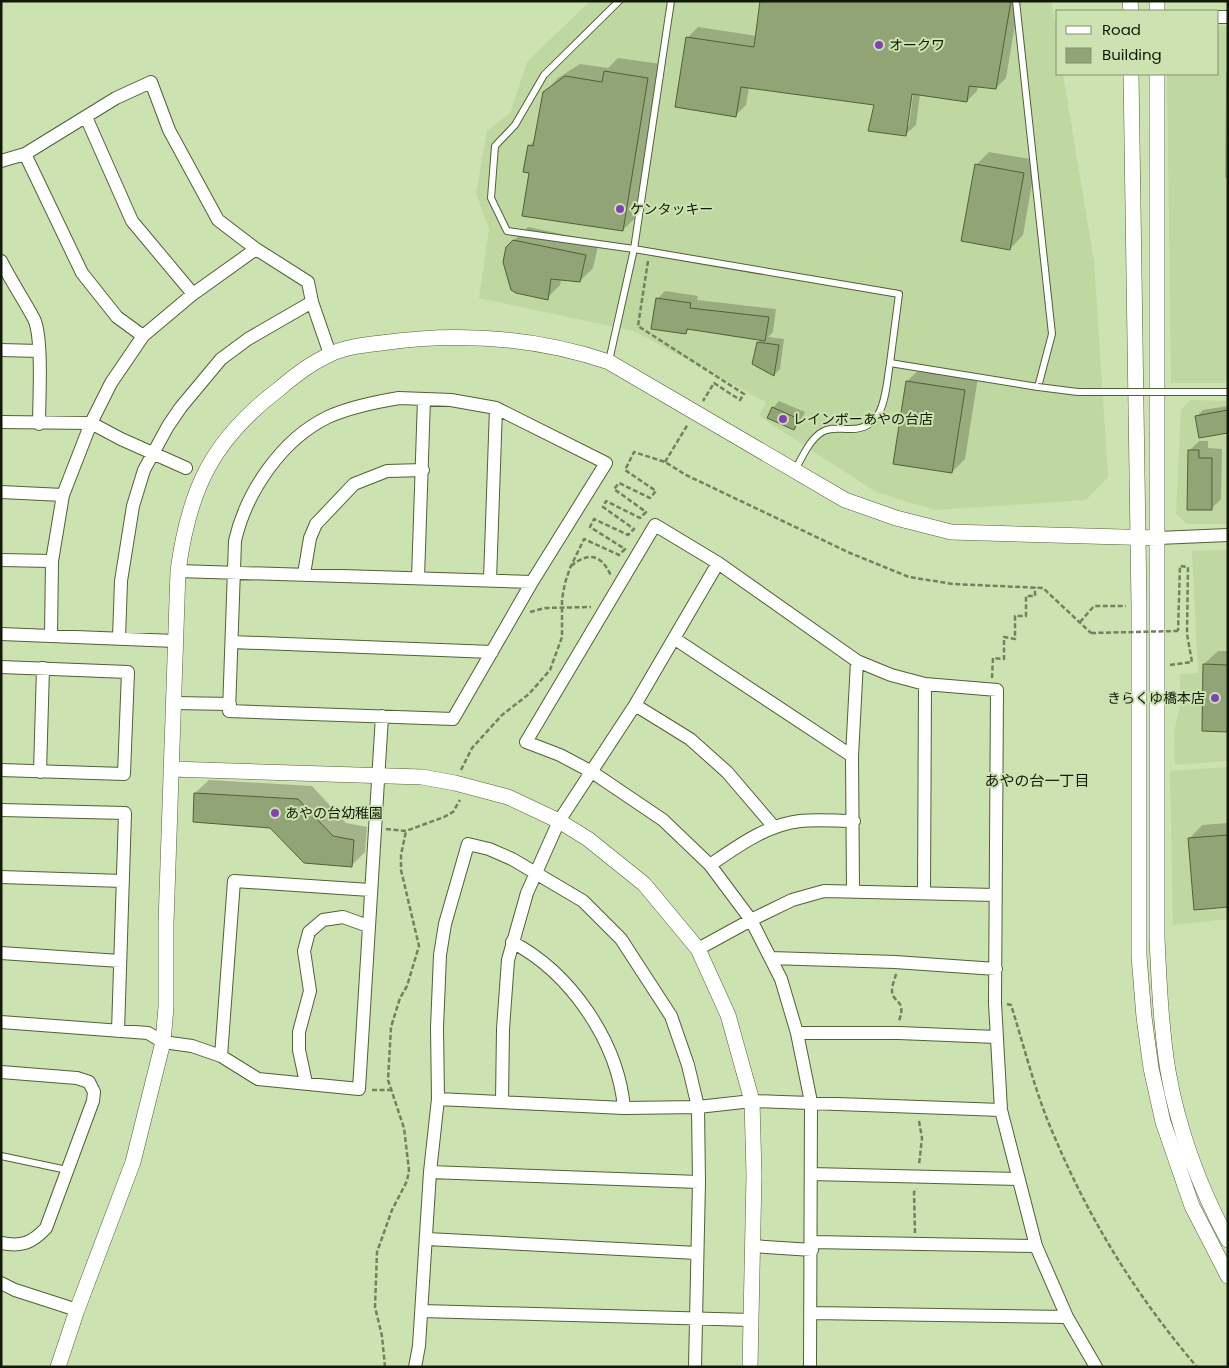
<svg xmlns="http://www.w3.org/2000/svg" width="1229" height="1368" viewBox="0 0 1229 1368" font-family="Poppins,'Noto Sans JP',sans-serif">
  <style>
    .built { fill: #bfd7a0 }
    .shadow { fill: #0003; fill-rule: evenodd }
    .building { fill: #90a476; stroke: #4f6136 }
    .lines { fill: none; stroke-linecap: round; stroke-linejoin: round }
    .service-casing { stroke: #506136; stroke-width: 8 }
    .minor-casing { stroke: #506136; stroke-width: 14 }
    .tertiary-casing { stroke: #506136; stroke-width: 16 }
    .path { stroke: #72815f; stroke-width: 2.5; stroke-dasharray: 5 2.5; stroke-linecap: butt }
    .service { stroke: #fff; stroke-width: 6 }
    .minor { stroke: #fff; stroke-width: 12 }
    .tertiary { stroke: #fff; stroke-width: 15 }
    .service-bridge-casing { stroke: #506136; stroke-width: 8; stroke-linecap: butt }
    .path-bridge { stroke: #72815f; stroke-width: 2.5; stroke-dasharray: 5 2.5; stroke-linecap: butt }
    .service-bridge { stroke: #fff; stroke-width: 6 }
    .poi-dot { fill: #8341b6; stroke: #cce2b1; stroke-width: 2 }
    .labels { text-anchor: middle; stroke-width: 4; stroke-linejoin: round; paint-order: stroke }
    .poi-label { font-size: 14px; fill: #121907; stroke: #cce2b1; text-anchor: start }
    .neighbourhood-label { font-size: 15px; fill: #121907; stroke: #cce2b1 }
  </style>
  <rect width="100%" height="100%" fill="#cce2b1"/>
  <path class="built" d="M590,1H1051L1058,41V74H1063L1094,261L1108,477L1086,500L935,510L876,492L759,416L766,402L634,331L479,298L489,229L476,194L487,131L510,113L527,62Z
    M1218,26H1228V383H1171L1167,74H1218Z
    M1191,400L1228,401V524H1187L1176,514L1181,410Z
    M1228,550V761L1175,765L1174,733L1180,704V674L1198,673L1192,551Z
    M1228,767V919L1173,925L1170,771Z"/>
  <path class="shadow" d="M762,1H1019L1006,78L996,88L978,86L977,91L967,101L920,94L916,125L905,135L876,104L749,87L746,105L736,115L688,37L698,27L757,36ZM912,88H914L909,125H906Z
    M618,58L661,64L636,217L623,230L530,172L529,146L535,140L545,92L558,78L580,64L608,68Z
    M1228,71V178H1225L1226,73Z
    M989,152L1036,160L1023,235L1010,249L976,165Z
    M528,227L599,242L593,268L580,281L561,279L560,285L547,298L507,247Z
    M665,291L698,296L697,300L776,309L773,332L768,337L784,339L780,369L774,375L758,343L761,339L690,328L686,333L657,299Z
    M921,368L978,377L965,459L952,472L907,381Z
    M779,401L805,412L800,422L794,429L773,408Z
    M1228,406V432L1197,416L1203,410Z
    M1199,441H1208V448L1222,449L1221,499L1211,509L1189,451Z
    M1218,651H1228V731L1204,664Z
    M209,780L312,786L346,823L367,827L365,852L351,866L195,793Z
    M1228,823V906L1189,839L1202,825Z"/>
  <path class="building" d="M760,1H1011L996,89L969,86L967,102L912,94L906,136L868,131L874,105L741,87L736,117L675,107L686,37L754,47Z
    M604,71L648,78L623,231L522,216L529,173L523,172L528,145L533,146L543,92L565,76L602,82Z
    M975,164L1024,173L1010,250L961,241Z
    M513,240L586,255L580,282L551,279L548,300L516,293L511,290L503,262L506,247Z
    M656,298L691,303L690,308L769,317L765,341L687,329L686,334L651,329Z
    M757,342L779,345L774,376L752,364Z
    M906,381L965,390L952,473L893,464Z
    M772,407L799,419L794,430L767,418Z
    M1228,410V433L1199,438L1195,416Z
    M1188,450H1199V458H1212V510H1187Z
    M1203,664L1228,665V732L1202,731Z
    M194,793L298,799L333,836L354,840L352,867L304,863L270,828L193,822Z
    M1228,835V907L1194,910L1188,838Z"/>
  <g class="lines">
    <g class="service-casing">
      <path id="service" d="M619,1L544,75L515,125L495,146L491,198L507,231L634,249L899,294L890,363
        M609,361L634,249L671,1
        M795,470C802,458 809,440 822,432C830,427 839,429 848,429C886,431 885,392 890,363L1038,387L1052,334L1016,1
        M1,1156L67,1170"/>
    </g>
    <g class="minor-casing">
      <path id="minor" d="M1218,17H1228
        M86,117L132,221L193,294
        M25,154L82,273L117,317L143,336
        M1,161L25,154L116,98L151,82L169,130L218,220L256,249L308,282L312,302L330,354
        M1,261C11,281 24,300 34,319C43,338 39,400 39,424
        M1,350L39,351
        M399,398L451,400L496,408L606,463L532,582L453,719L229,711L235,541C246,492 282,439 328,417C350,407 375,402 399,398Z
        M1,422L91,423L121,439L186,468
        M1,492L63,495
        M1158,538L1228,535
        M1,560L52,561
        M178,571L532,582
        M304,574L310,538L316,524L354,484L387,471L423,470
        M418,578L424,399
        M490,580L496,408
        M1,634L175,641
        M51,636L52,561L63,495L91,423L111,383L143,336L193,294L256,249
        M119,638L121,581L133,506L144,470L168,426L181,407L221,359L248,339L312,302
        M675,639L852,756
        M232,642L492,652
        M1,667L128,672L124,774L1,770
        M175,703L230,704
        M635,705L690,739L727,772L774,827
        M40,772L43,668
        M1,810L125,813L118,1031
        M710,865C738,846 766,825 800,821C818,819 836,821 854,821
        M1,877L123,881
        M853,891L852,756L857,661
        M924,893L925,684
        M512,942C571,973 618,1042 624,1108
        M698,949L751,920L792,900L824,891L995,895
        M1,953L120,961
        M771,958L895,962L996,969
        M1,1022L148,1033L163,1042L192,1046L221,1056L258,1079L359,1089L382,716
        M797,1033H899L996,1037
        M221,1056L234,881L370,890
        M1,1072L77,1078L89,1082L94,1092L93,1101L46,1228C32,1243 22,1247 1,1243
        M306,1083L299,1050V1032L310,991L304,951L309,932L323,920L343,917L368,926
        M438,1099L624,1108L698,1107L752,1101L1001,1110
        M502,1101L503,1029L508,960L527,893L559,821L635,705L718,563
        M430,1172L699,1182
        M811,1174L1018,1179
        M427,1239L697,1253
        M812,1242L1036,1246
        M752,1246L812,1250
        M1,1283L15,1290L77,1310
        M422,1311L751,1320
        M812,1313L1067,1317
        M415,1367L419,1346L430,1172L438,1099L437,1028L440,955L445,924L468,844L489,849L512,859L583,901L621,939L671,1016L688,1065L698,1107L699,1182L695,1367
        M810,1367L811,1102L797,1033L781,979L751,920L710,865L663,820L592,772L560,755L526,742L655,525L718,563L857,661L891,675L925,684L997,690L995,1003L1001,1110L1036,1246L1067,1317L1096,1367"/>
    </g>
    <g class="tertiary-casing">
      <path id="tertiary" d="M1130,1L1131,11
        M1157,1V11
        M1131,74L1139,606V956L1144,1017L1151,1068L1163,1122L1192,1206L1228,1276
        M1157,74V938C1159,982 1161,1027 1168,1071C1178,1129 1200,1189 1228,1240
        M171,769L422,777L455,783L508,797L559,821L588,839L644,884L698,949L728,1015L752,1101L754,1175L750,1367
        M58,1367L77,1310L133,1162L163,1042L166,1007V923L178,571C189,489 212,440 279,389C294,376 311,363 329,355C344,347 364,345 381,343C458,332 535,337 609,362L845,500L896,518L951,532L1158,538"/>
    </g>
    <path class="path" d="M648,261L638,326L744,394L740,400L714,383L703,401
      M665,462L688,424
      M571,566C589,551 602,555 611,576
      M530,612L545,608L591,607
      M1080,622L1094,606H1126
      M1170,665L1192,662L1187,634L1188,567L1180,566L1178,631
      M992,678L993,658L1004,659V637L1015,639V616H1026V596H1035V587
      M461,770L472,748L502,715L529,694L550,670L562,637V599L565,583L570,568L584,539L619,555L625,549L590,527L594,519L628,535L634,529L603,507L606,501L640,518L646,512L614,489L619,483L650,498L656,491L625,470L634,452L665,462L686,475L850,553L909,577L953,584L1043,588L1091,633
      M386,829L406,831L444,817L453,812L460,800
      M896,974C895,979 892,985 892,990C892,1004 907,998 899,1021
      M1007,1004L1011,1005C1025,1049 1036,1096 1055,1138C1091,1223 1138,1298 1197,1367
      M372,1090H391
      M919,1121L922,1138L919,1165
      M915,1233L914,1192L917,1189
      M385,1367L382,1336L375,1307L377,1252L392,1210L407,1181L409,1170L404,1128L388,1080L391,1027L400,998L407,986L419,946L401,870V855L406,831"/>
    <use href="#service" class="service"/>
    <use href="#minor" class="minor"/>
    <use href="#tertiary" class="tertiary"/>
    <g class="service-bridge-casing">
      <path id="service-bridge" d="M1038,387L1078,392H1228"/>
    </g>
    <path class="path-bridge" d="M1091,633L1178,631"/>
    <use href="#service-bridge" class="service-bridge"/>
  </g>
  <g class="poi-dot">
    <circle cx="879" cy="45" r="5"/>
    <circle cx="620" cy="209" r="5"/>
    <circle cx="783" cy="419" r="5"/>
    <circle cx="1215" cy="698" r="5"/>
    <circle cx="275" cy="813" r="5"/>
  </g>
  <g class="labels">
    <g class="poi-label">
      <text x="889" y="50">オークワ</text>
      <text x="630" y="214">ケンタッキー</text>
      <text x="793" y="424">レインボーあやの台店</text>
      <text x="1205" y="703" text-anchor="end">きらくゆ橋本店</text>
      <text x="285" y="818">あやの台幼稚園</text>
    </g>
    <g class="neighbourhood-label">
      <text x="1037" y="786">あやの台一丁目</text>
    </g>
  </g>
  <rect width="1229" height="1368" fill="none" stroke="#121907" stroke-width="5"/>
  <rect x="1056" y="10" width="162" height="65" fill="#cce2b1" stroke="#82926d"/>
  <rect x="1066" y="26" width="25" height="8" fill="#ffffff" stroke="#82926d"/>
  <text x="1102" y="35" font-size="15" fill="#121907">Road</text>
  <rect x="1066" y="48" width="25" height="15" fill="#90a476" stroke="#82926d"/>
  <text x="1102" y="60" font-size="15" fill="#121907">Building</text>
</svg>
